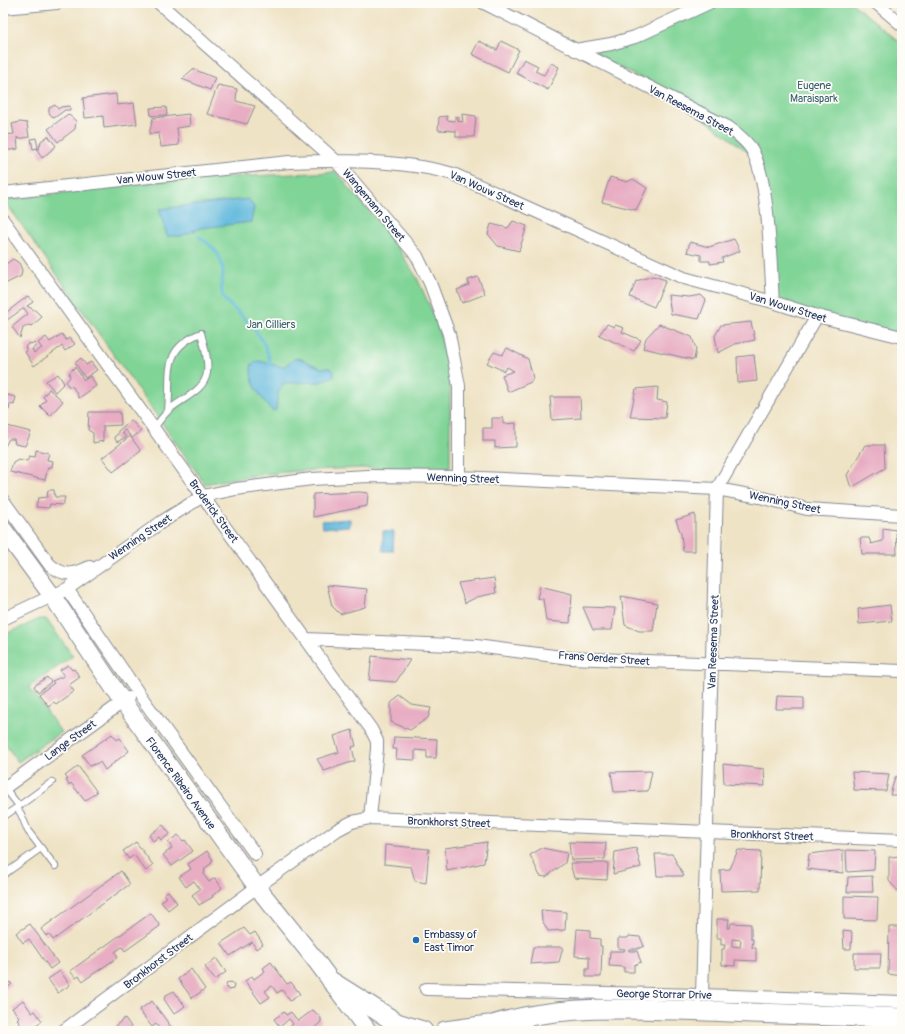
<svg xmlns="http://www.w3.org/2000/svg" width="905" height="1034" viewBox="0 0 905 1034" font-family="Pangolin,sans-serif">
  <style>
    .green { fill: #80d496; stroke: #4e827a }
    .water { fill: #5fb8dc; stroke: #3d749d }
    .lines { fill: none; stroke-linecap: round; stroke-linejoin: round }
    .stream { stroke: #5fb8dc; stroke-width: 3 }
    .building { fill: #e8adc3; fill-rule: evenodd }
    .service-casing { stroke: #858992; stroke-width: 8 }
    .minor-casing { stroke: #858992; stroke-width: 14 }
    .secondary-casing { stroke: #858992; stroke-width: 19 }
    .primary-casing { stroke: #858992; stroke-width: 21 }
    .service { stroke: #fff; stroke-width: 6 }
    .minor { stroke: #fff; stroke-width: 12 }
    .secondary { stroke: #fff; stroke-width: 17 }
    .primary { stroke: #fff; stroke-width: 19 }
    .poi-dot { fill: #1f6fb2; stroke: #fdfcf7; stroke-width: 1.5 }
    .labels { text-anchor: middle; stroke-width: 3.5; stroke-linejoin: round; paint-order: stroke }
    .park-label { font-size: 11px; fill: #39616f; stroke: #fdfcf7 }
    .street-label { font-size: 11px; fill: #1b2f5e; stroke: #fdfcf7 }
    .poi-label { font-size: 11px; fill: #1b2f5e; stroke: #fdfcf7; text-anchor: start }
  </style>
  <rect width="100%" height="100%" fill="#fdfcf7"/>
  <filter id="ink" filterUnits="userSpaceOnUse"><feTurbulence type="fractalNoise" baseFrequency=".025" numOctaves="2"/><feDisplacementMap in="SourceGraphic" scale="8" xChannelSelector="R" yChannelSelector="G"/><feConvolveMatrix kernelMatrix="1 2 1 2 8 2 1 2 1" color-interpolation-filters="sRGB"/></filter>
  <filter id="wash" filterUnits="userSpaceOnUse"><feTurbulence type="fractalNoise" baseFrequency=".012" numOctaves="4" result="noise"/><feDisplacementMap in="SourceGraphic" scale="16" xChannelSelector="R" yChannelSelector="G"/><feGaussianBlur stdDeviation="0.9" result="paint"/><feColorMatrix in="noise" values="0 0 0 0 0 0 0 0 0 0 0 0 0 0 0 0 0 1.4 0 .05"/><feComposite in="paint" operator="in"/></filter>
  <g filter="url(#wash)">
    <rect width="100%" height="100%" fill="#efe3c5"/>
    <path class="green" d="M712,3H852L902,44V340L774,303L761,162L674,96L592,53Z
      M336,172L392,238L417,278L437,322L450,376V469C369,467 284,467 205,484L4,200L171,180Z
      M40,619H46L73,656L29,687L61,732L18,762L3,741V635Z"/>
    <path class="water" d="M248,199L254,207L251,222L201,228L181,236H167L159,209Z
      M299,358L321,368H330L334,371V376L320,382L284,383L278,393L276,410L272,411C262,398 247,381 252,364L259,361L283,367L294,359Z
      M350,519V526L323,528L322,521Z
      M383,531L394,532L393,551H383Z"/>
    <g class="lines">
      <path class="stream" d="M199,237C213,246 223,256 223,274C222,284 219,290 225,300C229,305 236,310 241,315C255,328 268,345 270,364"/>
    </g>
    <g id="blocks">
      <path class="building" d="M479,41L497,50L501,41L519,50L508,72L472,54Z
        M524,59L538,66L535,71L544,75L551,63L559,67L548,90L516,73Z
        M193,69L215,78L210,90L182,79Z
        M218,85L237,89L236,101L255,106L247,124L207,114Z
        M116,94L117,105L134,103L137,124L104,128L103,116L85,118L83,98Z
        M55,105L58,109L61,107L70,106V110H65L54,118L49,113V108Z
        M166,107L167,115L151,116L150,108Z
        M68,114L76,121L75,129L58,142L48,129Z
        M189,114L190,126L177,128L179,145L161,147L159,133L149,134L153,118Z
        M462,114L476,116L474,137H456V131L438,130L439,117L447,116V120L455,121V116L458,117V121L463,122Z
        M20,122L27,123L29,137L18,139L17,137L18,149L3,151V135L14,134L12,124Z
        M48,136L56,146L42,158L37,149H39L41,141Z
        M36,138L38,148L33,149L31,139Z
        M610,177L627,182L633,179L647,188L636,210L602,202Z
        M513,221L527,226L519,251L498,246L488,234L491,224L508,228Z
        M734,239L740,251L722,258L723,262L710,264V261H701V255L687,252L690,242L709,247Z
        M13,259L19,263L22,270L21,276L3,285V266Z
        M653,276L666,280L654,307L630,297L636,281Z
        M478,277L485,294L462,303L457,290L469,285L468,280Z
        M668,295L689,297L701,295L706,300L699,319L671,314Z
        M28,296L33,302L27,306L36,311L42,317L32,326L29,325L23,328L20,338L12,327L28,314L24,308L7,320L3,315Z
        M751,322L755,340L735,344L718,353L715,336L721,325Z
        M607,324L614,327L615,325L624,328L622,332L641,340L634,351L599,335Z
        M659,324L692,337L696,349L694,360L643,348L646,338Z
        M62,334L66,340L70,338L75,344L65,351L62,346L34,366L25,352L27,351L25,347L28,344L34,343L36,346L32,349L34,353L42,348L38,343L46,337L50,342Z
        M507,348L528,359L533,378L531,382L508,392L502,375L514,371L507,367L504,371L487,363L494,352L502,355Z
        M754,355L757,381L738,383L737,357Z
        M81,358L86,365L91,362L97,370L85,378L75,363Z
        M75,367L84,380L91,376L96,386L79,398L73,387L68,386L66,382L70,377L69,373Z
        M58,374L64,383L55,392L46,381Z
        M658,387L657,400L667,402L665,418L630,417L636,389Z
        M49,389L63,401L50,416L40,406L46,400L43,397Z
        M3,394L16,397L14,405L10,404L9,410L3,408Z
        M550,397H580L581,418L552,420Z
        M89,412H120L121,425L103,426V441L93,443V433L88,430Z
        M492,418H503V424L516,423V447L495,448V441H483V428H492Z
        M131,420L141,431L132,438L125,430L122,432L126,437L117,442L114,437L118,434V431Z
        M3,425L31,432L25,446L15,444L14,439H9L5,446H3Z
        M130,436L141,451L113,472L102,458Z
        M865,445H884L885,468L851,488L847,475Z
        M36,450L49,453L47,460L53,461L52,467H48L45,480L10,472L13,462L18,459L27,461L29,456L35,457Z
        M48,490H54L55,497H65L63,505L50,504L49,508L36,507L38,498L47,497Z
        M360,492L368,493L367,506L313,517V494Z
        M695,514V551H683L681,534L676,520Z
        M883,528L896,530L897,554H862L860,538H869L871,544L883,541Z
        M494,578L496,593L477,597L465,603L458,583Z
        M327,585L367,589L365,607L340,614L332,606Z
        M540,586L572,594L570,623L546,621L543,599L537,598Z
        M621,596L657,603L653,631H639L625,625Z
        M890,605L892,621L859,624L858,609Z
        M583,607L615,608L612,630H593Z
        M372,656L410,660L396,682L369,680Z
        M68,665L72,670L74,669L80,677L69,685L74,691L56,704L54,702L48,706L39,694L54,683L52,681L64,676L60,670Z
        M47,677L51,682L38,692L34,686Z
        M400,696L412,705L431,708L428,718L410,730L391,722V703Z
        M777,696L804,697V709H776Z
        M902,696V721L898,720V699Z
        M352,730L356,746L352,747L355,761L324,771L317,759L339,752L334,736Z
        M112,734L117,740L120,738L129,751L105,770L100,762L90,766L82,755Z
        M394,737L437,739L436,758H427V751L415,750V760L396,759L397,749H393Z
        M723,764L764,769L765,786L724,784Z
        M78,766L97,792L85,801L71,783L69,785L66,780L68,779L65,776Z
        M652,771L648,791L614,792L611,772Z
        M852,772L889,774L886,791L854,790Z
        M902,776V795H890L895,777Z
        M163,825L170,834L161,840L159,837L153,841L149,835Z
        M178,835L183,841L185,840L193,851L172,866L163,855L172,848L168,842Z
        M136,842L153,865L146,871L134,855L129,859L123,851Z
        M487,842L484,863L447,871L445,848Z
        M569,842L606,843L605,859L571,860Z
        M385,845L429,849L426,883L415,881L411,867L384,864Z
        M542,848L567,853L565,863L546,877L540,876L530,855Z
        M636,848L641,867L613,874L615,852Z
        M738,850L761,851L760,890L721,891L720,870L730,869Z
        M843,850V873L807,869L809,854Z
        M846,850L875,851L874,870L847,872Z
        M207,851L213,860L211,861L212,863L205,868L204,875L209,882L215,878L222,888L212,896L213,897L199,905L192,895L200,889L194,881L186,887L179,877L191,869L188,864Z
        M655,854H672L684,876H657Z
        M902,856V892H899L889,881V857Z
        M570,863H608L607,880L574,878Z
        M121,871L130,884L53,940L49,934L46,936L41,929Z
        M872,876L873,892H847L848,877Z
        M168,891L177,903L168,910L161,902L167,897L164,894Z
        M844,896L878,897L877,920L844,919Z
        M541,910L566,912L565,930L548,931L542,920Z
        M151,913L160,926L125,951L122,947L115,952L118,957L83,981L79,976L76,978L70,971Z
        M717,919H729L728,928H730L731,923L751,924V939H753L752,948H756V961L735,960V966L722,965V949H724L725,945H721V938H717ZM732,939L741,940L740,947L732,946Z
        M30,924L58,963L50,969L29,939L23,943L16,933Z
        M889,927H902V976L888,974Z
        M244,928L250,935L255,932L263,944L256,949L252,942L230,956L221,943Z
        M577,929L590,930V938L600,939V946H602L601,977H586V969H589V957L575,956Z
        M843,931L852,932L851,949H844Z
        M629,936L640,937L644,946L637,949H629V951H637L641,962L634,965V972H624V967L609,966L610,951H624L625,949L618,948V938H628Z
        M533,947H563L559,962L530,964Z
        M854,953H881L880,968H854Z
        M216,958L226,972L215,980L205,967Z
        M271,962L287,984L291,982L300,994L290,1001L282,990L277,993L272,986L265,991L270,997L261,1003L245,981L252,976L254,979L265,971L263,968Z
        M191,969L205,989L192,998L178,979Z
        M60,971L70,985L58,993L48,979Z
        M3,975L9,983L10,982L12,984L3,991Z
        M226 986a4 4 0 1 1 8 0a4 4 0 1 1-8 0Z
        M174,991L185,1006L174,1014L164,999L166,995Z
        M23,1000L32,1013L35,1011L42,1021L27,1031H25L17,1019L19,1017L12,1008Z
        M152,1001L174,1031H161L156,1024L152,1027L139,1010Z
        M313,1010L321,1018V1022L311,1031H285L293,1024L289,1019L280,1027L274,1019L284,1012L286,1015L291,1012L298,1021Z
        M125,1018L134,1031H119L115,1026Z"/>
    </g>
  </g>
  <g filter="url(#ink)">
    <use href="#blocks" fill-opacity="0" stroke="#858992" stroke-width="1"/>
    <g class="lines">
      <g class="service-casing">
        <path id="service" d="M154,428C158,423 163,416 168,411C180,399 204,392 207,373C209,360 204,345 201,333C160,350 172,374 168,410
          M19,806L52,782
          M17,808L21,814L28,831L55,866
          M3,817L19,806L5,788
          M3,875L41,848"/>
      </g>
      <g class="minor-casing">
        <path id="minor" d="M159,3L336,161L417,256L430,283L449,334L459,386V477
          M484,3L728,127C737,134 746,140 752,150C770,184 770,262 773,302
          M876,3L902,25
          M3,8L57,3
          M575,50L611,44L635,37L709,3
          M3,193L289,162C339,160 405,160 453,174L684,278L773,302L817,316L902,337
          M3,220L371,729L377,741V749L370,818
          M3,500L49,564C64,577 72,575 90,567
          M67,589L137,691L255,854
          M3,619L67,589L163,521L203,496L236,489L312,479L368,476L459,477L717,489L760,497L807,509L902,515
          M306,639L476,646L570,658L902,671
          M3,789L128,698
          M426,989L702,995L902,1002
          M702,995L717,489L817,316
          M63,1031L257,887L337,830L352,822L370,818L902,840"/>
      </g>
      <g class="secondary-casing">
        <path id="secondary" d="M3,529L53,597L123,702L257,887L314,958L368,1031"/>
      </g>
      <g class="primary-casing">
        <path id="primary" d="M332,982L397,1023L423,1031
          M445,1031L489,1025
          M476,1031C549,1002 628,1009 706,1011C771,1014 837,1016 902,1018"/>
      </g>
      <use href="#service" class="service"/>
      <use href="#minor" class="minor"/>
      <use href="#secondary" class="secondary"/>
      <use href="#primary" class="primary"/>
    </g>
  </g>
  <circle class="poi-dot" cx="416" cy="940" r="4"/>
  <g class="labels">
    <g class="park-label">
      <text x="814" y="89">Eugene<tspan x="814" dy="13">Maraispark</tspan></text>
      <text x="271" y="328">Jan Cilliers</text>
    </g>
    <g class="street-label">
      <text transform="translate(691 110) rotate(28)" y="4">Van Reesema Street</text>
      <text transform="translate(156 176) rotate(-6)" y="4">Van Wouw Street</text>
      <text transform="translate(487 190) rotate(24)" y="4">Van Wouw Street</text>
      <text transform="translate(374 205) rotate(50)" y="4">Wangemann Street</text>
      <text transform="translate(788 307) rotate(17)" y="4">Van Wouw Street</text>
      <text transform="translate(463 478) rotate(2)" y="4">Wenning Street</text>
      <text transform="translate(785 502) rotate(12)" y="4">Wenning Street</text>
      <text transform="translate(214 511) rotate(54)" y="4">Broderick Street</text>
      <text transform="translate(140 537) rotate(-34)" y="4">Wenning Street</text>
      <text transform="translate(713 642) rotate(-88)" y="4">Van Reesema Street</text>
      <text transform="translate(604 658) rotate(4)" y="4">Frans Oerder Street</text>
      <text transform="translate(70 740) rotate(-36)" y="4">Lange Street</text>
      <text transform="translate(181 783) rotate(54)" y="4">Florence Ribeiro Avenue</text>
      <text transform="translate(449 822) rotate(2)" y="4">Bronkhorst Street</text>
      <text transform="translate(772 835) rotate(2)" y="4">Bronkhorst Street</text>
      <text transform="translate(158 961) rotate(-37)" y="4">Bronkhorst Street</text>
      <text transform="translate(664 994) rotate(1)" y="4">George Storrar Drive</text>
    </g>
    <g class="poi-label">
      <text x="424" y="938">Embassy of<tspan x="424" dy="13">East Timor</tspan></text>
    </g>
  </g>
  <rect width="905" height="1034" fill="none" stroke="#fdfcf7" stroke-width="16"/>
</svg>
